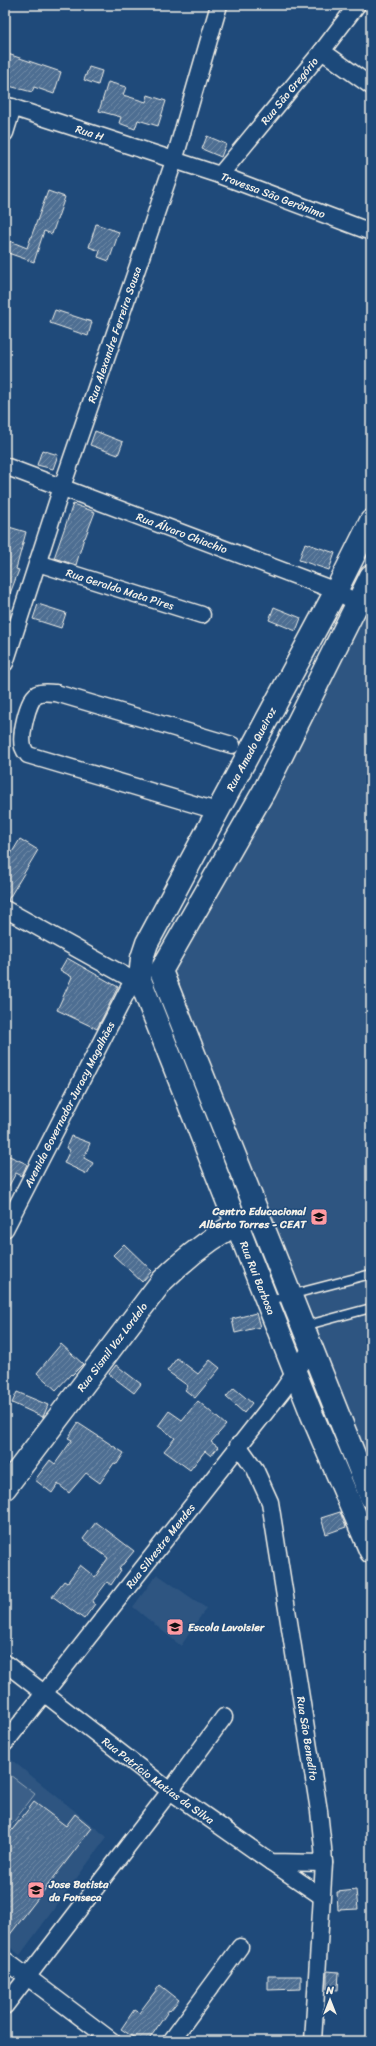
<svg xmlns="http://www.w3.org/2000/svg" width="376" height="2046" viewBox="0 0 376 2046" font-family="Sriracha,sans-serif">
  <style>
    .built { fill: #2d5581 }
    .park { fill: #3a5f88; stroke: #97a8b8 }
    .building { fill: url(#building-hatch); stroke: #f4f1e8 }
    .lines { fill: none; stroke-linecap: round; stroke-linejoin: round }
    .lane-casing { stroke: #f4f1e8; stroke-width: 11 }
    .street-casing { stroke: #f4f1e8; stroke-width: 19 }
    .secondary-casing { stroke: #f4f1e8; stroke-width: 25 }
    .lane { stroke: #1f4a7a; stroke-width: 8 }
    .street { stroke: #1f4a7a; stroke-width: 16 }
    .secondary { stroke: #1f4a7a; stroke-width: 22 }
    .labels { text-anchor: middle; stroke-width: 3; stroke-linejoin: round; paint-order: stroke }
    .street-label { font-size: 11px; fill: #f4f1e8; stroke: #1f4a7a }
    .poi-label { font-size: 11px; font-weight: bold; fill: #f4f1e8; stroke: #1f4a7a; text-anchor: start }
  </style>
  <defs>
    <pattern id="building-hatch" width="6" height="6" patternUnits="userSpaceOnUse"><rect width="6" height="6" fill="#4d6e92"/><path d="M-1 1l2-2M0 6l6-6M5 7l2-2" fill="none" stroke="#708aa6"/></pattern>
  </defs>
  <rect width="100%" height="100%" fill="#1f4a7a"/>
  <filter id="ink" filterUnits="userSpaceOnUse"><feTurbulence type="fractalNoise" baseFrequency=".025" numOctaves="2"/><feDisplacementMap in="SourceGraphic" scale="8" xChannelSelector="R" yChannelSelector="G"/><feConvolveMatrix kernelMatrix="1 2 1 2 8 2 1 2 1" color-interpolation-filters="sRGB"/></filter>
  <g filter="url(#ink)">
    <path class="built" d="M371,605V1463L163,970Z
      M157,1574L206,1608L181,1646L133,1607Z
      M8,1757L107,1837L20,1955L5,1943V1761Z"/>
    <path class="park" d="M6,1772L35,1794L5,1833V1773Z"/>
    <path class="building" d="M5,53L61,72L54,94L34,87L32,92L5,85Z
      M89,67L102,71L98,85L84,80Z
      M108,82L126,87L123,95L146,102L148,95L166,101L158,126L138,120L135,129L119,123L121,117L99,111Z
      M207,136L226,144L221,157L202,149Z
      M48,191L65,197L52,234L44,231L34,262L5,252V239L27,248Z
      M96,224L119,232L109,261L98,257L100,251L89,247Z
      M55,310L92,322L88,336L50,323Z
      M95,431L123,442L118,455L90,445Z
      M42,450L58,455L53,469L37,465Z
      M73,504L95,512L85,538H84L76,565L54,558Z
      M9,527L26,532L16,569L19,570L6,604L5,542Z
      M305,543L335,553L329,570L299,560Z
      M38,604L66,613L61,628L33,619Z
      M274,607L301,618L296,631L269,620Z
      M20,839L38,850L8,900H5V864Z
      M67,958L118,987L97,1029L57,1010L72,977L60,970Z
      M71,1136L90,1143L84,1158L93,1163L87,1174L64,1163L70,1150L66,1148Z
      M5,1154L27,1164L22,1176L16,1173L5,1193Z
      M124,1244L152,1271L142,1282L113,1255Z
      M256,1313L260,1327L235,1333L232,1319Z
      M61,1344L83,1364L72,1375L71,1374L56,1390L37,1373Z
      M177,1358L198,1374L210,1360L220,1368L195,1398L185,1390L188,1386L167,1371Z
      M116,1365L141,1384L134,1393L109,1374Z
      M234,1388L252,1403L244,1413L226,1397Z
      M17,1392L48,1405L43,1417L12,1403Z
      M198,1401L226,1425L211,1442L218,1447L211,1456L205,1451L190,1470L164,1451L175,1438L158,1426L169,1411L182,1420Z
      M78,1423L124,1453L117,1464L114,1463L100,1483L86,1473L69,1493L58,1484L52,1493L35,1480L50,1460L55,1464L72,1440L68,1438Z
      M340,1512L346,1527L326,1534L321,1518Z
      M96,1522L134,1551L119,1569L121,1570L111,1585L107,1582L92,1602L95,1604L84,1619L52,1596L64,1581L67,1583L80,1565L95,1577L108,1558L83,1539Z
      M34,1802L66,1826L75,1814L92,1828L5,1941V1839Z
      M356,1890L358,1909L338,1910L337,1892Z
      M327,1971L339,1972L338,1990L327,1989Z
      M268,1976H301V1989L268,1990Z
      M160,1985L179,2000L170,2011L169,2010L148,2041H139L121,2029L134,2010L139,2013Z"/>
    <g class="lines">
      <g class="lane-casing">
        <path id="lane" d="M267,1301L371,1274
          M304,1326L371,1308"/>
      </g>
      <g class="street-casing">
        <g id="street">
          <path d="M322,51L371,86"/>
          <path id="s1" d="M5,105L220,175L371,232"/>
          <path d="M5,133L13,107"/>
          <path id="s2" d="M220,175L322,51L357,5"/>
          <path id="s3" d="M5,466L336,591L357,603"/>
          <path id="s4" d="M38,563L202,615"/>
          <path id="s5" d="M5,663L62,487L174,161L219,5"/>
          <path d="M217,811L28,755C26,753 24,750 23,747C20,736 27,701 37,694C43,691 50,693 56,693L232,745"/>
          <path d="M5,909L133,980L143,979"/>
          <path id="s6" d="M5,1229L133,980"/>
          <path id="s7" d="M238,1445L255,1469L270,1502L319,1811L323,1848L324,1863L313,2041"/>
          <path id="s8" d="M5,1663L170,1791L271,1862L324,1863"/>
          <path id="s9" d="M5,1743L283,1390L312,1347"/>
          <path d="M271,1862L321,1896"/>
          <path d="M5,1960L112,2041"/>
          <path d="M5,2006L170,1791L224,1717"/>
          <path d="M171,2041L240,1947"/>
        </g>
      </g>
      <g class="secondary-casing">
        <g id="secondary">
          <path id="s10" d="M371,521L336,591L147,943L142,958L140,980L312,1415L371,1552"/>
          <path d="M371,576L264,791L161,971L371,1497"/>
          <path id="s11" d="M5,1488L162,1281C188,1255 216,1234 249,1217"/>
        </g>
      </g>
      <use href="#lane" class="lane"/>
      <use href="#street" class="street"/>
      <use href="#secondary" class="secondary"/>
    </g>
  </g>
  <defs>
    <g id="school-square" transform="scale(0.9)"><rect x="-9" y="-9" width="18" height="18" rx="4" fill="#ff9aa2" stroke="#1f4a7a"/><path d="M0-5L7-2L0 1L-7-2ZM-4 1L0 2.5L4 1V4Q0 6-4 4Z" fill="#111"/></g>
  </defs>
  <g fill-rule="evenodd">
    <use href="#school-square" x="319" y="1217"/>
    <use href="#school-square" x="175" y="1627"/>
    <use href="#school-square" x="36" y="1890"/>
  </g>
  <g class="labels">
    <g class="street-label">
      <text dy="4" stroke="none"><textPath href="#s2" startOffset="109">Rua São Gregório</textPath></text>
      <text dy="4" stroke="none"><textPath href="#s1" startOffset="89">Rua H</textPath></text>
      <text dy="4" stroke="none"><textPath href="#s1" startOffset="283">Travessa São Gerônimo</textPath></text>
      <text dy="4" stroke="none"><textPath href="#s5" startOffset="346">Rua Alexandre Ferreira Sousa</textPath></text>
      <text dy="4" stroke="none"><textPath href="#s3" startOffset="189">Rua Álvaro Chiachio</textPath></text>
      <text dy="4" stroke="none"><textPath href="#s4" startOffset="86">Rua Geraldo Mata Pires</textPath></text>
      <text transform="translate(251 749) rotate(-62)" y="4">Rua Amado Queiroz</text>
      <text dy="4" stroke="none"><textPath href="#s6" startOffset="140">Avenida Governador Juracy Magalhães</textPath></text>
      <text dy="4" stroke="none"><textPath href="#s10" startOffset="836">Rua Rui Barbosa</textPath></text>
      <text dy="4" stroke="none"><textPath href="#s11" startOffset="177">Rua Sismil Vaz Lordelo</textPath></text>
      <text dy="4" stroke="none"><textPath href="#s9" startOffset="251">Rua Silvestre Mendes</textPath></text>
      <text dy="4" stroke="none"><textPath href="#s7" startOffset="305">Rua São Benedito</textPath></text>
      <text dy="4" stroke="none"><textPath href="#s8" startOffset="193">Rua Patrício Matias da Silva</textPath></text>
    </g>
    <g class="poi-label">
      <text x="306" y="1215" text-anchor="end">Centro Educacional<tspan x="306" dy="13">Alberto Torres - CEAT</tspan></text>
      <text x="188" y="1631">Escola Lavoisier</text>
      <text x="49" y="1888">Jose Batista<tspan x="49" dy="13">da Fonseca</tspan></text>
    </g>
  </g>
  <rect width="376" height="2046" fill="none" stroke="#1f4a7a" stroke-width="20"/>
  <rect x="10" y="10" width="356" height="2026" fill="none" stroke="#f4f1e8" stroke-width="1.5" filter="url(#ink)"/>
  <g transform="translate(330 2000)" stroke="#1f4a7a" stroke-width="3" paint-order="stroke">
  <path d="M0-3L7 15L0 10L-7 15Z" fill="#f4f1e8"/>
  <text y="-6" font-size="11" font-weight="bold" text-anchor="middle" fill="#f4f1e8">N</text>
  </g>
</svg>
